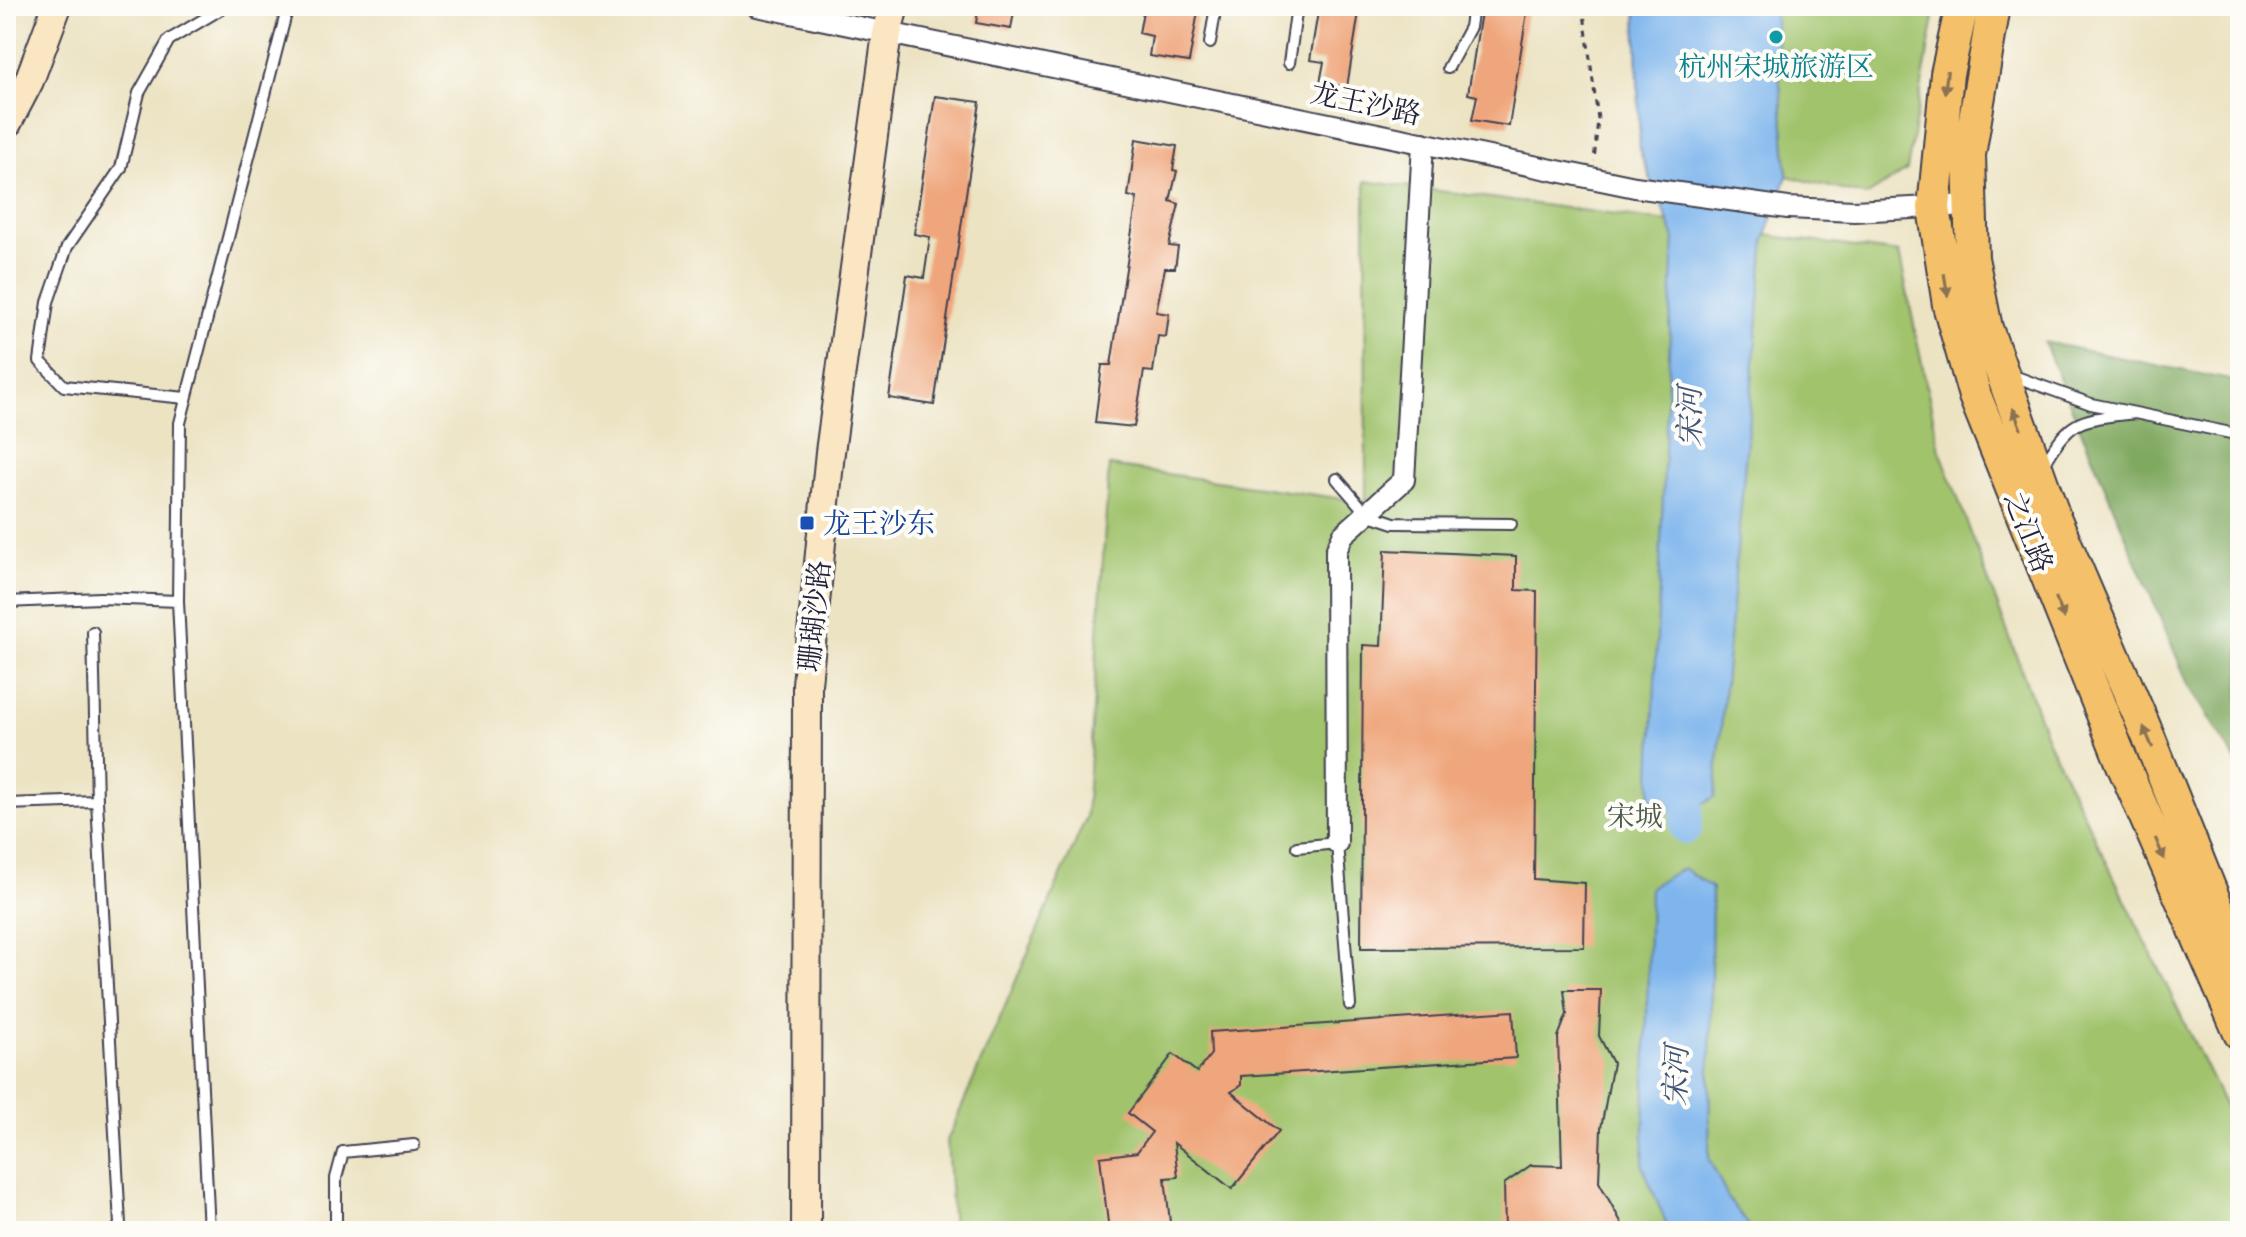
<svg xmlns="http://www.w3.org/2000/svg" width="2246" height="1237" viewBox="0 0 2246 1237" font-family="'IM FELL French Canon','Noto Serif SC',serif">
  <style>
    .green { fill: #a0c36c; stroke: #617254; stroke-width: 2 }
    .forest { fill: #80a960; stroke: #51664e; stroke-width: 2 }
    .water { fill: #7eb5ed; stroke: #506c94; stroke-width: 2 }
    .lines { fill: none; stroke-linecap: round; stroke-linejoin: round }
    .river { stroke: #7eb5ed; stroke-width: 32 }
    .building { fill: #efa67c }
    .lane-casing { stroke: #403f4f; stroke-width: 14 }
    .street-casing { stroke: #403f4f; stroke-width: 24 }
    .secondary-casing { stroke: #403f4f; stroke-width: 32 }
    .primary-casing { stroke: #403f4f; stroke-width: 36 }
    .path { stroke: #403f4f; stroke-width: 3; stroke-dasharray: 6 6; stroke-linecap: butt }
    .lane { stroke: #fff; stroke-width: 10 }
    .street { stroke: #fff; stroke-width: 20 }
    .secondary { stroke: #fbe6c3; stroke-width: 28 }
    .primary { stroke: #f4c16a; stroke-width: 32 }
    .oneway { fill: #8b7252 }
    .culture-dot { fill: #0f9aa8; stroke: #fdfcf7; stroke-width: 3 }
    .transit-dot { fill: #1a4fb4; stroke: #fdfcf7; stroke-width: 3 }
    .labels { text-anchor: middle; stroke-width: 8; stroke-linejoin: round; paint-order: stroke }
    .culture-label { font-size: 28px; fill: #0d838f; stroke: #fdfcf7 }
    .street-label { font-size: 28px; fill: #22223b; stroke: #fdfcf7 }
    .transit-label { font-size: 28px; fill: #164399; stroke: #fdfcf7; text-anchor: start }
    .park-label { font-size: 28px; fill: #4e5a4c; stroke: #fdfcf7 }
    .water-label { font-size: 30px; font-style: italic; fill: #425579; stroke: #fdfcf7 }
  </style>
  <rect width="100%" height="100%" fill="#fdfcf7"/>
  <filter id="ink" filterUnits="userSpaceOnUse"><feTurbulence type="fractalNoise" baseFrequency=".0125" numOctaves="2"/><feDisplacementMap in="SourceGraphic" scale="16" xChannelSelector="R" yChannelSelector="G"/><feConvolveMatrix kernelMatrix="1 2 1 2 8 2 1 2 1" color-interpolation-filters="sRGB"/></filter>
  <filter id="wash" filterUnits="userSpaceOnUse"><feTurbulence type="fractalNoise" baseFrequency=".006" numOctaves="4" result="noise"/><feDisplacementMap in="SourceGraphic" scale="32" xChannelSelector="R" yChannelSelector="G"/><feGaussianBlur stdDeviation="1.8" result="paint"/><feColorMatrix in="noise" values="0 0 0 0 0 0 0 0 0 0 0 0 0 0 0 0 0 1.4 0 .05"/><feComposite in="paint" operator="in"/></filter>
  <g filter="url(#wash)">
    <rect width="100%" height="100%" fill="#ece3c3"/>
    <path class="green" d="M1774,6H1936L1907,170L1866,196L1787,176Z
      M1365,181L1899,253L1940,450L2048,741L2237,1131L2240,1231H953L947,1141L1086,818L1109,466L1366,502Z"/>
    <path class="forest" d="M2044,342L2240,382V768L2188,684Z"/>
    <path class="water" d="M1636,6H1774L1787,176L1765,239L1715,797L1687,813L1650,800L1674,236L1640,152Z
      M1683,868L1712,888L1709,1159L1728,1198L1753,1231H1669L1643,1166L1650,887Z"/>
    <g class="lines">
      <path class="river" d="M1686,828L1689,769"/>
    </g>
    <g id="blocks">
      <path class="building" d="M979,6H1015L1011,29L976,23Z
        M1144,6H1199L1189,62L1149,56L1152,36L1139,33Z
        M1319,6H1360L1347,87L1320,83L1324,62L1310,60Z
        M1482,6H1528L1509,126L1472,120L1477,96L1468,94Z
        M935,96L980,102L934,405L889,398L907,275L924,278L930,237L914,234Z
        M1136,139L1177,146L1173,170L1177,171L1170,201L1179,204L1169,246L1178,247L1175,268H1165L1156,312L1169,314L1166,337L1158,336L1153,372L1144,371L1134,427L1095,423L1102,365H1111L1137,198L1128,196Z
        M1385,550L1516,556V590L1537,591L1534,879L1585,883L1584,947L1361,948L1363,645L1381,646Z
        M1564,990H1601L1599,1036L1613,1063L1601,1128L1599,1182L1626,1231H1505L1504,1184L1531,1165L1562,1166L1558,1037L1567,1014Z
        M1513,1011L1516,1058L1241,1076V1085L1231,1092L1279,1131L1232,1189L1174,1143L1178,1177L1165,1178L1171,1231H1109L1100,1157L1137,1152L1152,1132L1128,1113L1173,1054L1197,1072L1211,1054L1210,1032Z"/>
    </g>
  </g>
  <g filter="url(#ink)">
    <use href="#blocks" fill-opacity="0" stroke="#403f4f" stroke-width="2"/>
    <g class="lines">
      <g class="lane-casing">
        <path id="lane" d="M265,6L286,12
          M1043,6L1044,9
          M1210,43L1216,6
          M1289,63L1297,6
          M1448,68L1470,27L1473,6
          M2011,375L2091,404L2135,413C2082,420 2071,416 2044,465
          M186,398L64,386L40,361L48,302L67,247L121,168L139,93L169,40L226,6
          M2135,413L2240,435
          M1337,479L1367,514L1394,523L1511,524
          M6,602L100,598L178,601
          M93,632L97,801L120,1225L116,1231
          M6,804L97,801
          M1297,847L1337,843L1350,1005
          M209,1231L178,601L180,423L288,6
          M336,1231V1178L343,1152L414,1145"/>
      </g>
      <g class="street-casing">
        <path id="street" d="M757,6L1635,187L1788,208L1854,211L1969,205
          M1337,843L1336,551L1343,535L1404,480L1423,143"/>
      </g>
      <g class="secondary-casing">
        <path id="secondary" d="M6,125L29,81L57,6
          M806,1231L807,684L830,452L887,33L894,6"/>
      </g>
      <g class="primary-casing">
        <path id="primary" d="M1962,6L1947,74L1934,208L1949,305L1975,396L2124,767L2240,1033
          M1994,6L1969,155L1972,258L1986,328L2054,517L2149,738L2240,965"/>
      </g>
      <path class="path" d="M1583,6L1598,119L1594,161"/>
      <use href="#lane" class="lane"/>
      <use href="#street" class="street"/>
      <use href="#secondary" class="secondary"/>
      <use href="#primary" class="primary"/>
    </g>
    <defs><path id="oneway-solid" d="M-6-.8H1V-3.2L6.5 0L1 3.2V.8H-6Z" transform="scale(2)"/></defs>
    <g class="oneway">
      <use href="#oneway-solid" transform="translate(1946 82) rotate(97)"/>
      <use href="#oneway-solid" transform="translate(1946 285) rotate(81)"/>
      <use href="#oneway-solid" transform="translate(2017 419) rotate(-111)"/>
      <use href="#oneway-solid" transform="translate(2060 608) rotate(68)"/>
      <use href="#oneway-solid" transform="translate(2148 737) rotate(-113)"/>
      <use href="#oneway-solid" transform="translate(2160 849) rotate(67)"/>
    </g>
  </g>
  <circle class="culture-dot" cx="1776" cy="37" r="8"/>
  <rect class="transit-dot" x="799" y="515" width="16" height="16" rx="4"/>
  <g class="labels">
    <g class="culture-label">
      <text x="1776" y="76">杭州宋城旅游区</text>
    </g>
    <g class="street-label">
      <text transform="translate(1366 103) rotate(12)" y="10">龙王沙路</text>
      <text transform="translate(2029 532) rotate(68)" y="10">之江路</text>
      <text transform="translate(814 616) rotate(-84)" y="10">珊瑚沙路</text>
    </g>
    <g class="transit-label">
      <text x="823" y="533">龙王沙东</text>
    </g>
    <g class="park-label">
      <text x="1635" y="826">宋城</text>
    </g>
    <g class="water-label">
      <text transform="translate(1690 417) rotate(-90)" y="10">宋河</text>
      <text transform="translate(1676 1076) rotate(-88)" y="10">宋河</text>
    </g>
  </g>
  <rect width="2246" height="1237" fill="none" stroke="#fdfcf7" stroke-width="32"/>
</svg>
